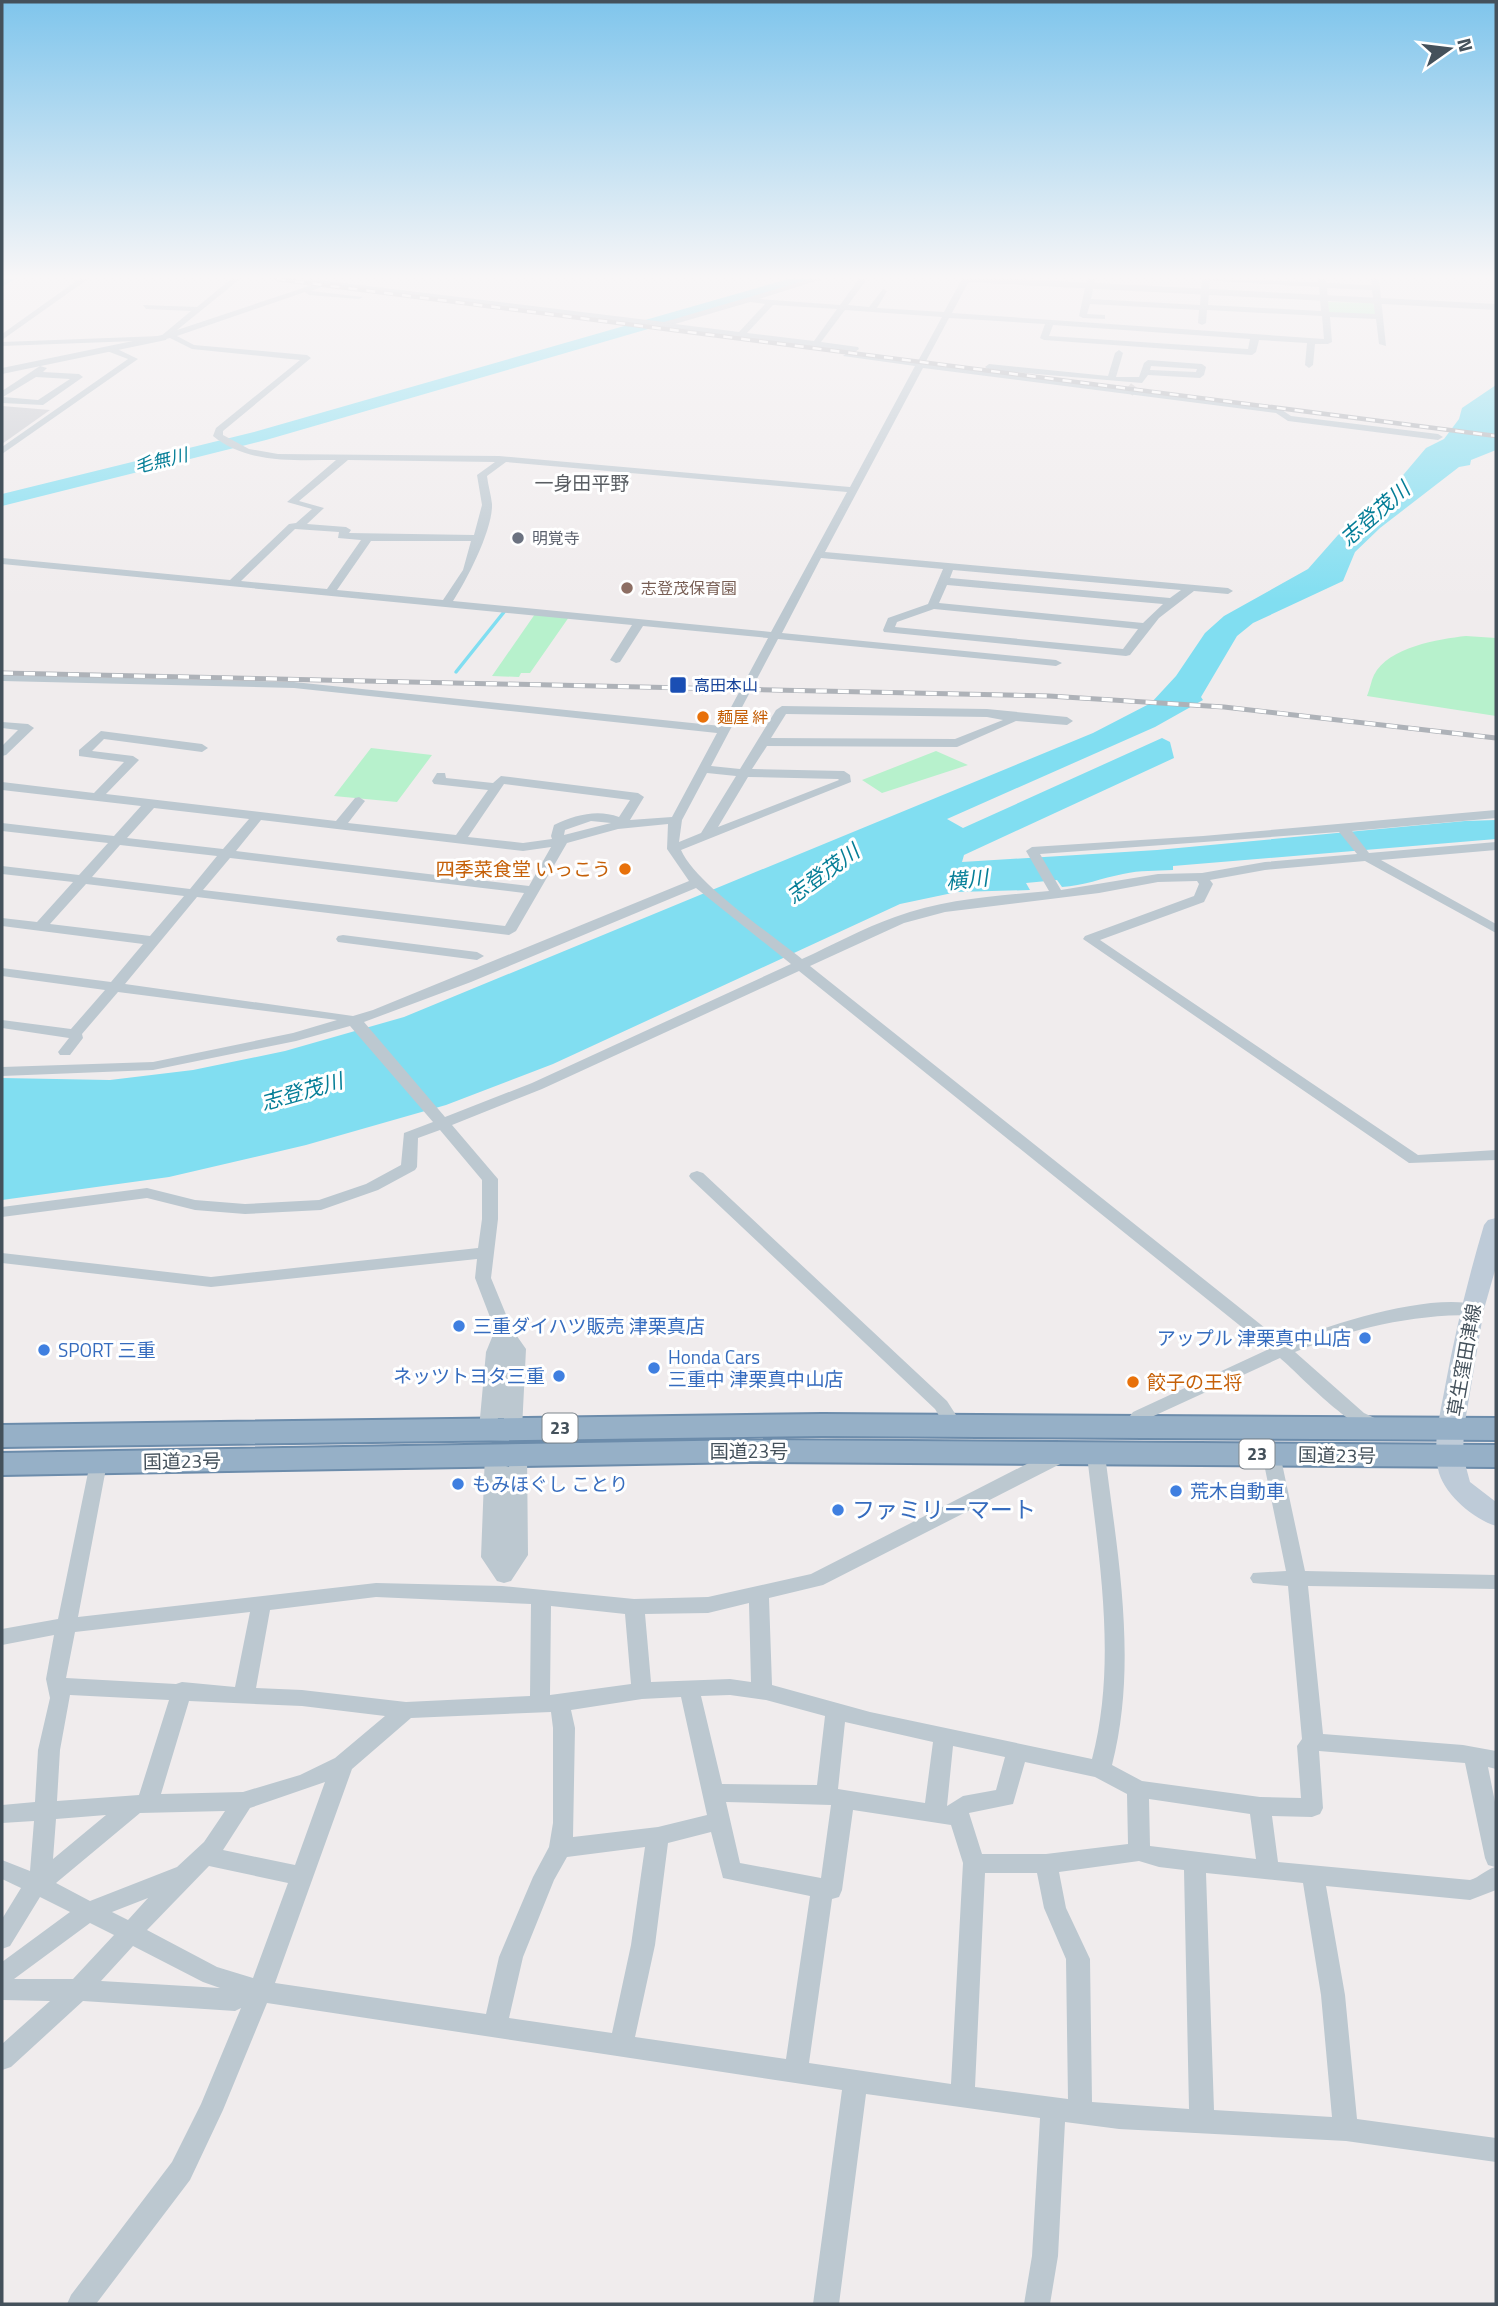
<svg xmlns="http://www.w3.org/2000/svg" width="1498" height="2306" viewBox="0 0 1498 2306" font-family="'Titillium Web','Noto Sans JP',sans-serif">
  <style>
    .green { fill: #b7f1cc }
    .water { fill: #81def1 }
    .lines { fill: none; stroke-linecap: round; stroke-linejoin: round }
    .stream { stroke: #81def1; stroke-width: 3.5 }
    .river { fill: #81def1; fill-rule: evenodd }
    .building { fill: #c9ccd2 }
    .minor-tunnel { stroke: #cecdd0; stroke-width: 9; stroke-dasharray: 9 4.5; stroke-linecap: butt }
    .trunk-casing { stroke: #6c8cab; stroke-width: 4 }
    .minor { fill: #bcc8d0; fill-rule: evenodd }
    .tertiary { fill: #bcc8d0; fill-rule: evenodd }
    .secondary { fill: #becbd8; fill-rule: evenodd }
    .trunk { fill: #96b0c7; fill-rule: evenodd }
    .rail-far1-casing { stroke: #aeb2b8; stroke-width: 4.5 }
    .rail-casing { stroke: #aeb2b8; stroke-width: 5 }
    .rail-far1 { stroke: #fff; stroke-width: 2.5; stroke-dasharray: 9; stroke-linecap: butt }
    .rail { stroke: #fff; stroke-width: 3.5; stroke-dasharray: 11; stroke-linecap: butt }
    .worship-dot { fill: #6b7280; stroke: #fff; stroke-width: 2.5 }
    .education-dot { fill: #8d6e63; stroke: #fff; stroke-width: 2.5 }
    .transit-dot { fill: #1a4fb4; stroke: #fff; stroke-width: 2.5 }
    .food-dot { fill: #e8710a; stroke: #fff; stroke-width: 2.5 }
    .shop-dot { fill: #3f7fe0; stroke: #fff; stroke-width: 2.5 }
    .labels { text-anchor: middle; stroke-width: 6; stroke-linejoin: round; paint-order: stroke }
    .far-worship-label { font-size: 16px; fill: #5b616d; stroke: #fff; text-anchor: start }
    .far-education-label { font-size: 16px; fill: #785e54; stroke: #fff; text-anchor: start }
    .far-transit-label { font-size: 16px; fill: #164399; stroke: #fff; text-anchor: start }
    .far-food-label { font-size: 16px; fill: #c56008; stroke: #fff; text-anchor: start }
    .far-water-label { font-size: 18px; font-style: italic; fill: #057e97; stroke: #fff }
    .shield { fill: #fff; stroke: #7c858c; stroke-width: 2 }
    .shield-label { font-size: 18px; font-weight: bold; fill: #44515b }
    .far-quarter-label { font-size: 19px; fill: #595d62; stroke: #fff }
    .food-label { font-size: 19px; fill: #c56008; stroke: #fff; text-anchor: end }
    .shop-label { font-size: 19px; fill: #366cbe; stroke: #fff; text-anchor: start }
    .street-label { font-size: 19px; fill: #44515b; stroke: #fff }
    .water-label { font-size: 21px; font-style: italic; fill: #057e97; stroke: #fff }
    .near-shop-label { font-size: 23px; fill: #366cbe; stroke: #fff; text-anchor: start }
  </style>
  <rect width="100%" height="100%" fill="#f0eced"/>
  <path class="green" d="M1328,302L1373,303L1377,316L1329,313Z
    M535,614L569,617L530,673H521L519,677L492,676Z
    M1466,636L1496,638V716L1367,696C1370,689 1371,681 1374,675C1388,647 1439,639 1466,636Z
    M371,748L432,755L397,802L334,796Z
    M936,751L968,765L882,793L862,780Z"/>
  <path class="water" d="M1496,385V450L1471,460L1470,465L1459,467L1380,528L1355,552L1343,581L1253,623L1237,636L1201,697L1203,700L1155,727L947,819L963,828L1162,738L1170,742L1174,758L964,855L962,862L1157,850L1465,821L1496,820V839L1173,866V870C1155,871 1141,870 1123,874C1102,878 1083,886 1062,887L1057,880L1026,883L1030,890L957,892L900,904L553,1064L446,1105L306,1145L169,1177L2,1200V1078L110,1080L193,1070L285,1051L404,1017L1093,733L1151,703L1176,676L1205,633L1224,616L1308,569L1338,535L1382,500L1426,448L1444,439L1459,419L1462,408Z"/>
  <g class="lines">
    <path class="stream" d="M456,672L504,612"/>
    <path class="river" d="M2,279H15L2,287Z
      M788,279H813L810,282L266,440L2,506V494L254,432Z"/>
  </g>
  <path class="building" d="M2,406L50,410L2,444Z"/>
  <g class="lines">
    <path class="minor-tunnel" d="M1129,393L1136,384"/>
    <g class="trunk-casing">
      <path id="trunk" d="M822,1414L1496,1418V1440L822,1436L2,1447V1425Z
        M750,1440L1496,1445V1467L750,1462L2,1475V1453Z"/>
    </g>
    <path class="minor" d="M79,279H88L2,340V334Z
      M231,279H240L177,330L318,283L310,282V279L664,322L811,279H823L759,299L840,305L859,279H867L848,305L869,307L883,289L887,291L877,308L944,312L962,279H970L952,313L1324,339L1322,316L1207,310L1206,323L1202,325L1198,323L1199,310L1090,304L1087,314L1105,315V319L1083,318L1079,316L1087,279H1095L1091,299L1200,305L1202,279H1210L1208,305L1321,311L1319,287L1215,281L1211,279L1318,282V279H1326V283L1372,285L1371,279H1379L1386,346L1379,344L1376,319L1330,317L1332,342L1328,344H1315L1313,365L1309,368L1305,365L1307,343L1259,340L1256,352L1252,355L1044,340L1040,338L1045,324L949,318L925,363L1279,408L1291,416L1438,434L1443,437L1438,440L1288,421L1276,413L923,368L825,552L1228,588L1233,591L1228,594L1194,591L1159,618L1130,655L1126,656L884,632L883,630L888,618L928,604L943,569L821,558L782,633L1056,660L1062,663L1056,666L778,639L711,766L740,769L776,710L782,706L987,709L1067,717L1073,721L1067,725L1016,721L957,747L767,746L752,769L844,771L850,775L851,782L681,850C696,884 771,934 802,959C833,945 863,928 895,917C944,899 997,896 1049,891L1026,851L1032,847L1203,836L1496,810V818L1352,831L1369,853L1496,842V850L1381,860L1496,924V933L1365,861L1265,870L1210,880L1213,884L1204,902L1100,940L1418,1155L1496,1150V1160L1409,1163L1083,939L1085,936L1194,896L1199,884L1197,881L1158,882L1099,893L945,912L904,923L810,966L1284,1343C1331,1324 1430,1292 1478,1305L1481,1309L1478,1313L1472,1315C1410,1315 1353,1328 1295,1352L1364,1413L1383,1422L1386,1427L1383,1432C1359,1439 1300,1375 1280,1358L1145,1420H1133L1130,1416L1133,1412L1269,1349L799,971L542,1089L452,1125L498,1179V1219L491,1278L512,1329L526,1349L522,1429L519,1434H507L504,1429V1418H498L494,1434H482L479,1429L486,1352L495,1330L475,1278L477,1259L211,1287L2,1263V1253L211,1277L478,1248L482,1219V1180L440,1130L418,1138L417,1167L415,1170L378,1190L321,1210L245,1214L195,1210L147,1198L2,1217V1207L147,1188L195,1200L245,1204L319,1200L366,1184L401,1165L404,1133L433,1122L350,1026L296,1041L153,1070L2,1076V1067L153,1062L293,1033L337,1020L118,992L82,1034L83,1038L70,1055H60L58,1052L69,1038L2,1028V1020L71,1029L105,990L2,976V968L111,982L143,944L2,926V918L37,922L73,882L2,874V866L79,875L108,843L2,831V823L114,836L141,806L2,790V782L94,793L124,762L79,756V750L101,731L202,744L208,748L202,752L104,739L92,751L133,756L139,760L106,794L336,821L355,798L359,797L365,801L348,823L456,835L488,790L434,784L432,781L437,773H445L446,778L493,783L501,776L638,793L644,797L630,820L672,817L717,733L294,688L2,681V675L294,682L721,726L768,638L643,626L620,662L616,663L610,660L632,625L2,564V558L230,580L289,524L296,523L312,509L287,502L336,460C295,460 247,464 213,436L216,428L300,360L192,349L170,338L162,340L2,346V342L161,336L191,311L146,309L143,305L197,307ZM329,284L855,352L859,349L858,347L821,342L845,310L942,317L918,361L847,353L843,356L915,366L850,487L499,456L278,454L249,449L223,435V431L311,358L307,355L194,345L177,336L305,292L309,295L359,299L363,297L311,291ZM1327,288L1372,290L1375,314L1329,312ZM750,302L765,304L739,332L675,324ZM773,305L837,309L814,341L747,333ZM1053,325L1250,339L1248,349L1049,336ZM348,460L495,462L477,475L482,505L474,535L349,533L351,530L346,527L307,524L324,508L299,501ZM506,462L847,492L771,632L453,601C467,580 493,529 492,504C491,495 488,485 487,476ZM295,529L339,532L338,538L361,540L327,589L241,581ZM371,541H471L463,570L443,600L337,590ZM953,570L1181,590L1170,598L950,578ZM947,585L1163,604L1143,623L939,603ZM934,609L1138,629L1123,649L895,627L897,622ZM786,714L987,717L1003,720L955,739L771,738ZM707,773L736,776L701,833L679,842L682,820ZM748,777L838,779L839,780L718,827ZM504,784L630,800L619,817C597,809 575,815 554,825L551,836L552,839L523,843L468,837ZM154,808L249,819L223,849L127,838ZM261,820L523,851L551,847L529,886L236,851ZM591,821L611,823L564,835L565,830ZM668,824L667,849L689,881L373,1010L353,1016L125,984L197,897L509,935L516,931L567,843L618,829ZM1339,832L1357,854L1265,862L1202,873L1158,874L1061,890L1040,854ZM120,845L217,856L190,889L92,877ZM230,858L524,893L505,926L203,890ZM86,884L184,896L150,936L50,924ZM696,888L791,964L532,1083L445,1117L364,1022L471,982Z
      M107,347H113L138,359L2,454V447L128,359L107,351Z
      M1119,350L1123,353L1116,377H1139L1144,363L1148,360L1202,364L1206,367L1204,375L1200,378L1148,375L1142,383L989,370L985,367L989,364L1108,376L1115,353ZM1151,366L1197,369L1196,372L1150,370Z
      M40,366L47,368L43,372L79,374L83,377L43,405L2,403V391ZM36,377L70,379L38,400L3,397Z
      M2,722L28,724L34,728L6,755L2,756V746L18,730L2,728Z
      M343,935L477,952L484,956L477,960L338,942L336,939L338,936Z
      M697,1171L703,1173L947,1401L963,1426L960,1431H948L935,1409L691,1179L689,1176L691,1173Z
      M494,1447L501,1449L503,1454V1465L509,1467L511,1449H525L527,1454L528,1555L511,1581L504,1583L497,1581L481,1557L485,1454L487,1449Z
      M1271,1447L1278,1449L1280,1454L1305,1571L1496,1575V1589L1308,1586L1323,1734L1463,1745L1496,1751V1769L1488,1767L1496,1807V1890L1470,1900L1326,1886L1345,1995L1357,2119L1496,2138V2162L1346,2141L1119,2129L1065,2122L1058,2256L1050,2304H1024L1032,2256L1040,2118L866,2094L839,2304H813L842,2090L267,2003L223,2110L190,2180L96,2304H67L71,2295L172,2162L201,2104L241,2008L235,2011L83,2001L11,2067L2,2070V2044L50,2001L2,2000V1962L70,1912L40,1897L10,1946L2,1949V1919L21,1888L2,1879V1860L30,1871L34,1821L2,1823V1805L35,1802L38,1750L50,1698L46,1679L54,1635L2,1645V1629L58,1619L91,1458H105L107,1463L78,1617L376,1583L502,1586L634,1599L708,1597L811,1574L1054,1450H1068L1070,1455L1068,1460L823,1585L769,1598L772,1685L870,1712L1092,1759C1118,1660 1098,1554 1087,1455L1089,1450H1103L1105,1455C1118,1557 1138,1664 1112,1765L1142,1781L1260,1797L1301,1798L1297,1746L1302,1739L1288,1586L1253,1583L1250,1578L1253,1573L1286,1571L1262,1454L1264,1449ZM376,1597L531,1604L530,1696L406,1702L302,1690L256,1688L270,1610ZM749,1603L751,1682L730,1679L651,1682L645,1614L708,1613ZM551,1606L625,1614L631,1684L550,1695ZM250,1612L235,1687L182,1682L176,1684L66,1678L75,1632ZM70,1695L169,1700L139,1795L57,1801L60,1750ZM730,1695L766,1700L825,1716L817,1785L722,1784L701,1696ZM681,1697L707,1815L658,1827L573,1837L575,1728L571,1710L642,1699ZM189,1701L302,1706L385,1716L335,1758L300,1775L243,1792L161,1794ZM551,1712L553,1728V1823L549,1847L533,1877L499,1957L486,2014L275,1983L352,1769L411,1718ZM845,1722L933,1742L925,1803L838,1789ZM953,1746L1005,1757L996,1790L963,1796L947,1806ZM1319,1751L1465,1763L1485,1858L1488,1865L1495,1867C1485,1870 1480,1877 1470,1880L1278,1862L1272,1816L1312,1817L1320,1814L1323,1808ZM1025,1762L1095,1777L1127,1794L1128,1844L1046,1854H982L969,1813L1013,1804ZM325,1782L295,1865L223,1850L250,1808ZM1149,1799L1250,1814L1256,1859L1150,1846ZM726,1802L831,1805L821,1878L740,1863ZM853,1810L951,1825L963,1863L951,2084L809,2063L832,1899L839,1897L842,1890ZM225,1811L204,1842L177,1867L90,1901L56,1883L140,1813ZM106,1815L53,1859L56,1819ZM711,1832L723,1878L810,1896L786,2059L635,2037L655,1945L668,1843ZM645,1847L631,1945L612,2033L509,2018L523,1957L554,1880L567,1857ZM1139,1861L1159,1867L1184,1870L1189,2109L1092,2102L1090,1959L1066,1908L1059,1872ZM209,1866L288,1883L253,1978L217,1967L147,1930ZM985,1873H1037L1044,1908L1066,1959L1068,2099L975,2087ZM1206,1873L1303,1883L1321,1995L1332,2117L1214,2110ZM148,1898L128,1920L112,1912ZM90,1923L114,1935L73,1979H14ZM133,1946L203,1982L220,1988L101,1981Z"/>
    <path class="tertiary" d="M961,279H1020L1496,304V310L966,282Z
      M162,335L167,338L166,340L2,374V368Z"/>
    <path class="secondary" d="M1496,1218V1267L1484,1309L1464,1428L1463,1456L1470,1482L1496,1502V1526C1474,1519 1446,1496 1439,1473C1432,1445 1440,1414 1445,1387C1455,1332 1468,1279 1484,1225L1488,1220Z"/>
    <use href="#trunk" class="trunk"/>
    <g class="rail-far1-casing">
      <path id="rail-far1" d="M277,279L1496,436"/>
    </g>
    <g class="rail-casing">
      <path id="rail" d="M2,673L1049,696L1224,707L1496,738"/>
    </g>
    <use href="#rail-far1" class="rail-far1"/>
    <use href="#rail" class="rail"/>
  </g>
  <linearGradient id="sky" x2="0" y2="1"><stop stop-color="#7fc5ec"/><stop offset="0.46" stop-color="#f8f6f7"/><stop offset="1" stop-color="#f8f6f7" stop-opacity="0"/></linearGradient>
  <rect width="1498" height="602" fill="url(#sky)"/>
  <circle class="worship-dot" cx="518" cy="538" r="7"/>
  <circle class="education-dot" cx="627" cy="588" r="7"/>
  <rect class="transit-dot" x="669" y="676" width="18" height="18" rx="3.5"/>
  <g class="food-dot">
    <circle cx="703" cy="717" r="7"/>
    <circle cx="625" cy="869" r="7"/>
    <circle cx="1133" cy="1382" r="7"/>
  </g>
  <g class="shop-dot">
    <circle cx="459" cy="1326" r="7"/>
    <circle cx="1365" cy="1338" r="7"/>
    <circle cx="44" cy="1350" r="7"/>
    <circle cx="654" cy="1368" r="7"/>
    <circle cx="559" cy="1376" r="7"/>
    <circle cx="458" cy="1484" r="7"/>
    <circle cx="1176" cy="1491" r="7"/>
    <circle cx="838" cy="1510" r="7"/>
  </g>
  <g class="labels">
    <g class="far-worship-label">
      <text x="532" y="544">明覚寺</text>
    </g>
    <g class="far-education-label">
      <text x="641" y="594">志登茂保育園</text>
    </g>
    <g class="far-transit-label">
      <text x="694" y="691">高田本山</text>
    </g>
    <g class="far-food-label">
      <text x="717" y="723">麺屋 絆</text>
    </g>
    <g class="far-water-label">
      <text transform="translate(161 461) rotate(-14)" y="6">毛無川</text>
    </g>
    <g class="shield">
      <rect x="542.5" y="1413.5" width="35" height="29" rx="5"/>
      <rect x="1239.5" y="1439.5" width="35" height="29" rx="5"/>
    </g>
    <g class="shield-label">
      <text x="560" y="1434">23</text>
      <text x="1257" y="1460">23</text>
    </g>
    <g class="far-quarter-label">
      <text x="582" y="490">一身田平野</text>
    </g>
    <g class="food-label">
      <text x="611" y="876">四季菜食堂 いっこう</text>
      <text x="1147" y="1389" text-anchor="start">餃子の王将</text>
    </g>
    <g class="shop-label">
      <text x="473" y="1333">三重ダイハツ販売 津栗真店</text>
      <text x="1351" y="1345" text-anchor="end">アップル 津栗真中山店</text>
      <text x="58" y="1357">SPORT 三重</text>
      <text x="668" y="1364">Honda Cars<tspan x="668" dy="22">三重中 津栗真中山店</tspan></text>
      <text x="545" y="1383" text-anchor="end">ネッツトヨタ三重</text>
      <text x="472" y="1491">もみほぐし ことり</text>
      <text x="1190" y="1498">荒木自動車</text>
    </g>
    <g class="street-label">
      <text transform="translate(1464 1360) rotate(-80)" y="7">草生窪田津線</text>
      <text x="749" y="1458">国道23号</text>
      <text transform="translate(1337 1455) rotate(1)" y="7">国道23号</text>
      <text transform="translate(182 1461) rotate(-1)" y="7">国道23号</text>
    </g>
    <g class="water-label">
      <text transform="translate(1375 514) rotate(-41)" y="7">志登茂川</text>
      <text transform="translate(823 874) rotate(-36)" y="7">志登茂川</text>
      <text transform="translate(967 880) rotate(-6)" y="7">横川</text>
      <text transform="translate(302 1092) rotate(-16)" y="7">志登茂川</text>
    </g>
    <g class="near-shop-label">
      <text x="852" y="1518">ファミリーマート</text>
    </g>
  </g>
  <rect width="1498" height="2306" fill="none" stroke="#44515b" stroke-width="7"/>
  <g transform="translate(1449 49) rotate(76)" stroke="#ffffff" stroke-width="5" paint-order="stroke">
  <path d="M0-5L12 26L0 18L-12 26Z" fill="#44515b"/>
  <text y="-10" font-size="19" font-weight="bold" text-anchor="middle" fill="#44515b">N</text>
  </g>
</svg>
